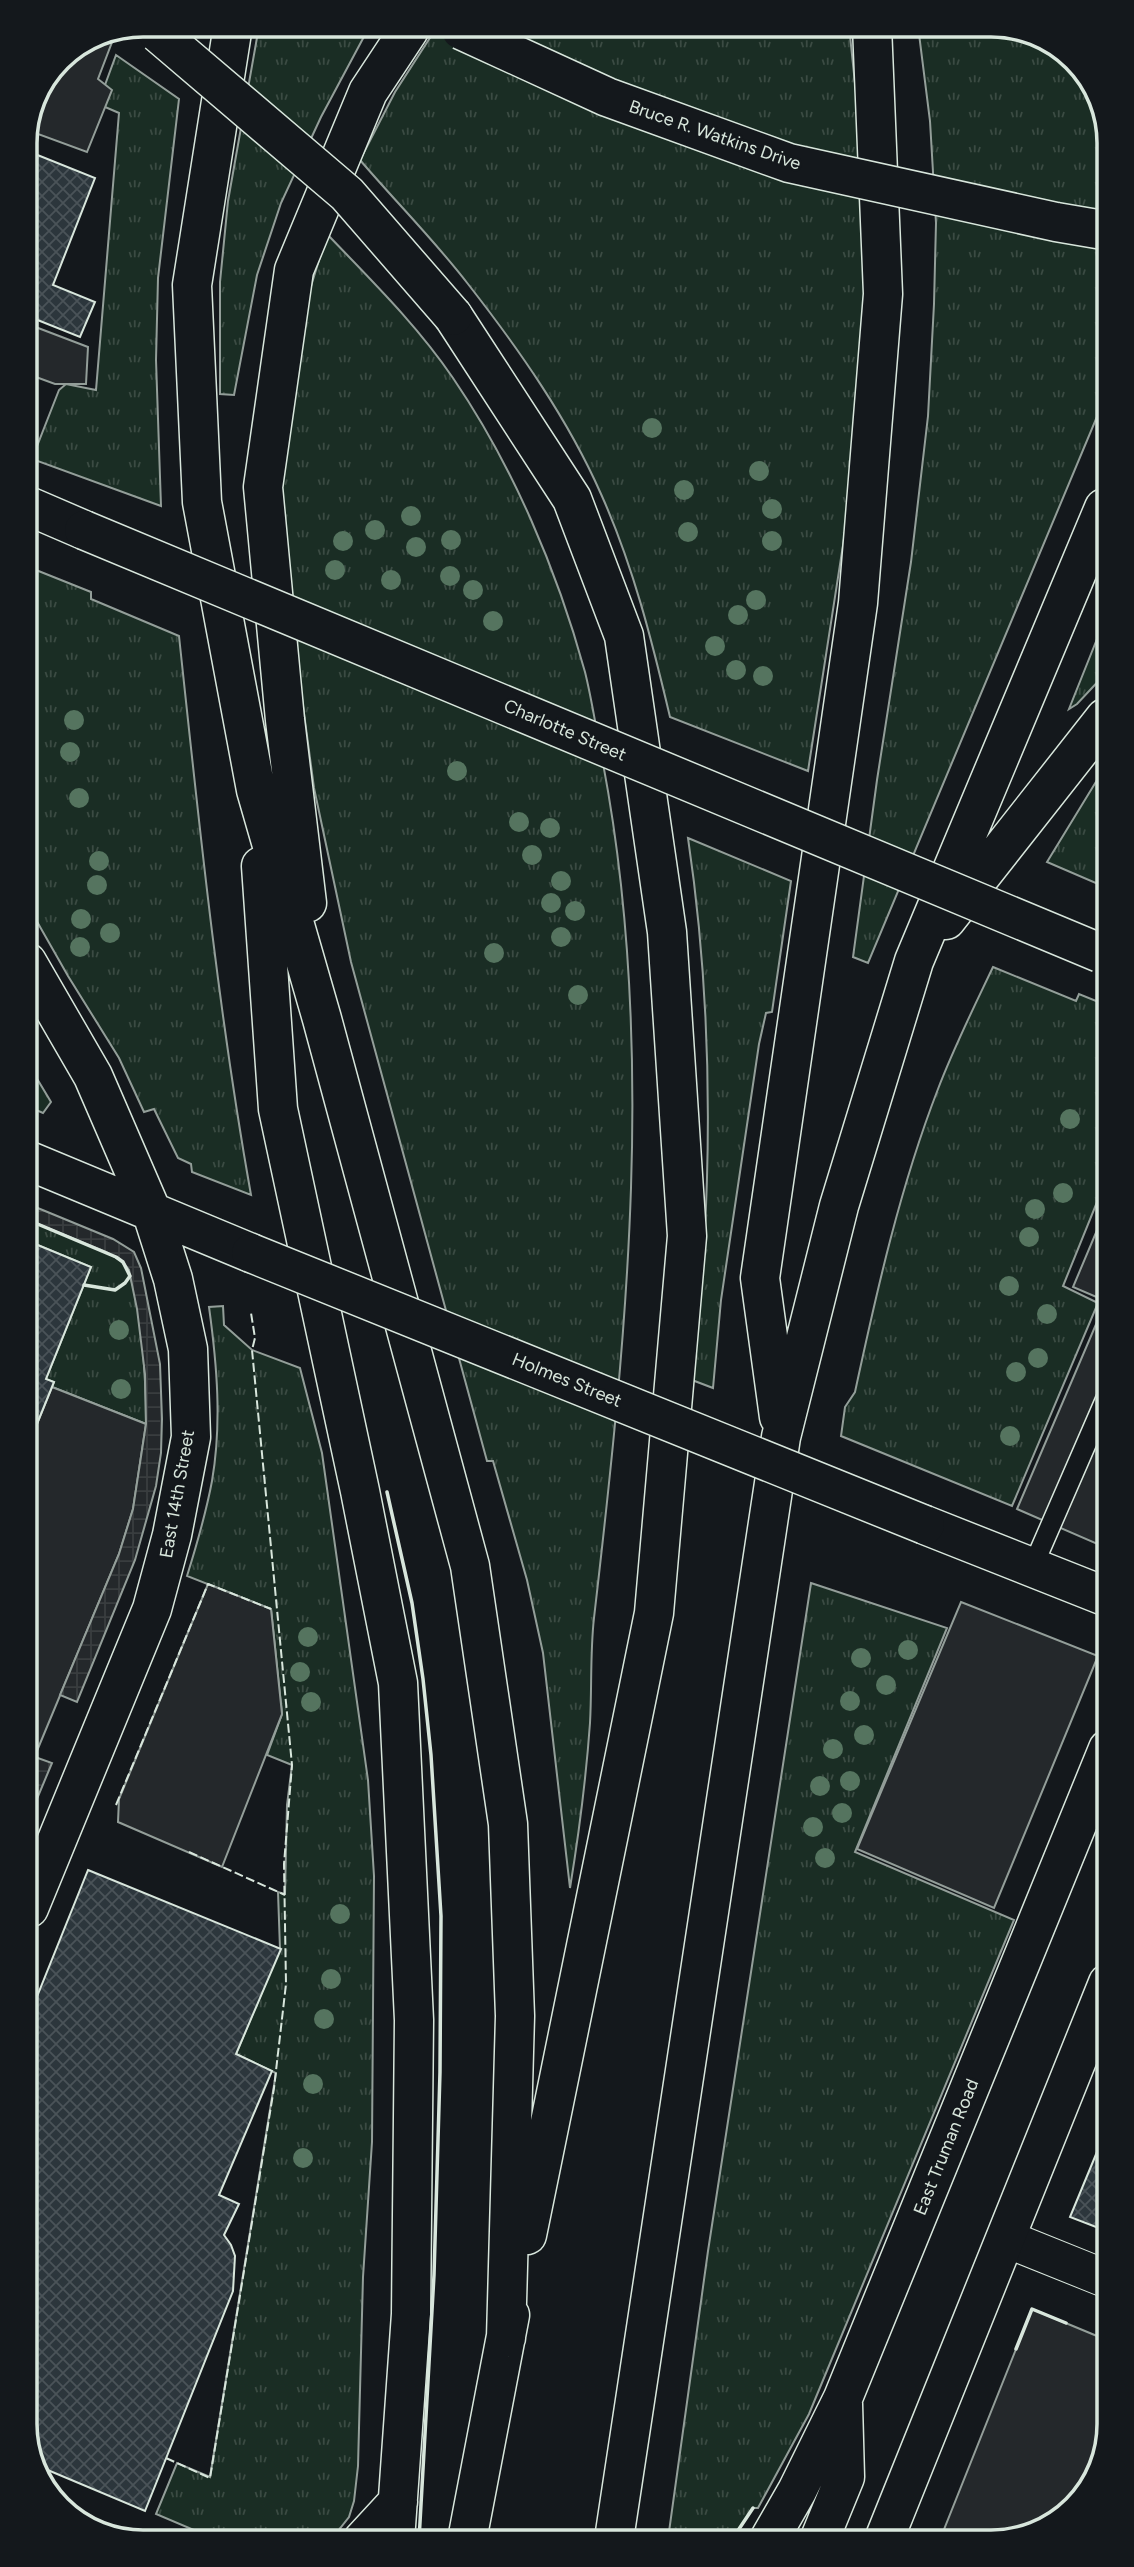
<svg xmlns="http://www.w3.org/2000/svg" width="1134" height="2567" viewBox="0 0 1134 2567" font-family="Figtree,sans-serif">
  <style>
    .grass { fill: url(#grass-tufts); stroke: #939e99; stroke-width: 2 }
    .parking { fill: #24282b; stroke: #939e99; stroke-width: 2 }
    .plaza { fill: url(#plaza-grid); stroke: #939e99; stroke-width: 2 }
    .building { fill: url(#building-cross-hatch); stroke: #d8e6dc; stroke-width: 2 }
    .lines { fill: none; stroke-linecap: round; stroke-linejoin: round }
    .lane-casing { stroke: #d8e6dc; stroke-width: 22 }
    .street-casing { stroke: #d8e6dc; stroke-width: 39 }
    .secondary-casing { stroke: #d8e6dc; stroke-width: 41 }
    .highway-casing { stroke: #d8e6dc; stroke-width: 41 }
    .lane { stroke: #14181c; stroke-width: 19 }
    .street { stroke: #14181c; stroke-width: 37 }
    .secondary { stroke: #14181c; stroke-width: 38 }
    .highway { stroke: #14181c; stroke-width: 38 }
    .secondary-bridge-casing { stroke: #d8e6dc; stroke-width: 41; stroke-linecap: butt }
    .highway-bridge-casing { stroke: #d8e6dc; stroke-width: 41; stroke-linecap: butt }
    .secondary-bridge { stroke: #14181c; stroke-width: 38 }
    .highway-bridge { stroke: #14181c; stroke-width: 38 }
    .fence { stroke: #d8e6dc; stroke-width: 2; stroke-dasharray: 9 3.5; stroke-linecap: butt }
    .wall { stroke: #d8e6dc; stroke-width: 3.5 }
    .tree { fill: #55745f }
    .labels { text-anchor: middle; stroke-width: 5; stroke-linejoin: round; paint-order: stroke }
    .street-label { font-size: 18px; fill: #d8e6dc; stroke: #14181c }
    .rim { fill: none; stroke: #d8e6dc; stroke-width: 3.5 }
  </style>
  <defs>
    <pattern id="grass-tufts" width="24" height="20" patternUnits="userSpaceOnUse" patternTransform="scale(1.75)"><rect width="24" height="20" fill="#1a2d24"/><path d="M3 7l-1-3M5 7V3M7 7l1-3M15 17l-1-3M17 17v-4M19 17l1-3" fill="none" stroke="#3b4b43"/></pattern>
    <pattern id="plaza-grid" width="8" height="8" patternUnits="userSpaceOnUse" patternTransform="scale(1.75)"><rect width="8" height="8" fill="#24282b"/><path d="M0 4h8M4 0v8" fill="none" stroke="#393d3f"/></pattern>
    <pattern id="building-cross-hatch" width="8" height="8" patternUnits="userSpaceOnUse" patternTransform="scale(1.75)"><rect width="8" height="8" fill="#2c363c"/><path d="M0 0l8 8M0 8l8-8" fill="none" stroke="#4a5358"/></pattern>
  </defs>
  <rect width="100%" height="100%" fill="#14181c"/>
  <path class="grass" d="M999,25L1064,49L1103,104L1104,400L868,963L853,957L877,780L911,562L928,416L934,304L936,223L930,121L918,26Z
    M849,26L859,122L866,291L850,500L808,771L670,717C652,641 633,565 601,494C568,419 518,348 468,284C435,241 395,201 360,160L395,92L435,30Z
    M367,31L321,117L281,203L257,275L234,395L220,394V282L228,201L258,32Z
    M116,55L179,99L158,278L156,360L161,506L32,459L59,390L66,384L96,390L119,113L98,104Z
    M327,234C371,280 417,325 453,378C513,466 557,570 585,672C592,700 596,729 602,758C657,1043 627,1333 594,1618C590,1653 592,1688 590,1723C586,1779 579,1833 570,1888L543,1653L527,1580L493,1461H487L351,962L314,788L288,594L281,488L308,296Z
    M26,566L91,592V599L179,636C199,823 218,1010 251,1195L192,1172L191,1164L178,1158L154,1109L144,1112L119,1058L68,976L27,904Z
    M1105,619V674L1077,704L1069,709Z
    M1105,767V887L1047,862Z
    M688,838L791,881L772,1012L766,1013L759,1044L721,1300L713,1388L692,1380C696,1336 701,1292 704,1247C712,1111 708,973 688,838Z
    M993,967L1076,1001L1079,994L1106,1005V1180L1063,1286L1098,1303L1012,1506L841,1436L845,1407L855,1392C877,1290 900,1187 938,1089C954,1047 974,1007 993,967Z
    M27,1062L51,1102L43,1113L27,1106Z
    M28,1220C48,1228 108,1248 121,1261C143,1282 146,1392 146,1424L52,1387L54,1382L46,1379L91,1267L28,1241Z
    M223,1306L224,1325L252,1350L300,1368L322,1453L368,1780L374,1876L372,2142L363,2277L358,2466L354,2501L349,2517L330,2541H325L313,2532L300,2541L222,2542L156,2514L177,2463L210,2477L276,2073L236,2054L280,1949L278,1892L285,1894L287,1805L292,1765L267,1755L282,1714L271,1609L187,1576C197,1544 206,1513 212,1481C222,1423 217,1365 209,1307Z
    M811,1583L947,1628L855,1852L1014,1920L809,2414L758,2508H753L733,2538L668,2539L708,2251Z"/>
  <path class="parking" d="M98,33L114,37L98,79L112,90L87,152L27,130L59,59Z
    M25,323L88,347L86,384H55L25,373Z
    M1106,1209L1107,1544L1102,1546L1017,1509L1106,1301L1073,1287Z
    M52,1387L146,1424L133,1509L119,1554L29,1770L28,1446Z
    M208,1584L271,1609L282,1714L222,1867L118,1822L119,1799Z
    M961,1602L1098,1656L994,1908L857,1849Z
    M1032,2309L1109,2341V2425L1089,2490L1030,2536L941,2537Z"/>
  <path class="plaza" d="M28,1204L113,1239L134,1252L141,1268L160,1364L162,1419L161,1453L156,1486L135,1560L77,1702L60,1695L119,1554L133,1509L146,1424L145,1374L137,1309L129,1270L123,1262L106,1252L28,1220Z
    M35,1757L52,1763L34,1806L29,1808V1770Z"/>
  <path class="building" d="M25,150L95,178L53,285L95,302L80,337L25,315Z
    M28,1241L91,1267L46,1379L54,1382L28,1446Z
    M88,1870L281,1949L236,2054L272,2071L219,2195L239,2204L224,2235L231,2245L235,2256L233,2291L145,2511L31,2463L30,2014Z
    M1109,2123V2232L1070,2217Z"/>
  <g class="lines">
    <g class="lane-casing">
      <path id="lane" d="M1033,1566L1107,1396"/>
    </g>
    <g class="street-casing">
      <path id="street" d="M1007,2239L1109,2280"/>
    </g>
    <g class="secondary-casing">
      <path id="secondary" d="M26,505L84,530
        M27,962L93,1076L151,1210L173,1279L188,1349L191,1437L172,1535L152,1609L29,1908
        M27,1160L251,1253
        M925,1525L1107,1597
        M885,2537L1108,1983
        M770,2538L797,2491L843,2398L1108,1749
        M820,2538L845,2477L843,2404"/>
    </g>
    <g class="highway-casing">
      <path id="highway" d="M232,32L192,285L202,502L256,790L322,1019L470,1566L508,1824L515,2016L506,2338
        M453,316L572,499L624,636L667,932L687,1236L654,1613L527,2235
        M261,866L278,1109L360,1491L398,1683L414,2020L411,2314L395,2540
        M307,903L285,720L263,487L294,270L368,92L409,30
        M946,920L1105,718
        M779,1417L760,1278L858,603L883,294L872,26
        M614,2539L781,1437L839,1206L914,961L1104,508
        M467,2540L510,2315
        M362,2541L398,2502"/>
    </g>
    <use href="#lane" class="lane"/>
    <use href="#street" class="street"/>
    <use href="#secondary" class="secondary"/>
    <use href="#highway" class="highway"/>
    <g class="secondary-bridge-casing">
      <path id="secondary-bridge" d="M84,530L1100,953
        M251,1253L925,1525"/>
    </g>
    <g class="highway-bridge-casing">
      <path id="highway-bridge" d="M461,30L607,97L789,163L1056,222L1103,230
        M158,33L347,194L453,316"/>
    </g>
    <use href="#secondary-bridge" class="secondary-bridge"/>
    <use href="#highway-bridge" class="highway-bridge"/>
    <path class="fence" d="M27,1078L37,1094L31,1104L27,1103
      M116,1805L208,1584L271,1609
      M189,1852L285,1895
      M166,2458L210,2478L274,2088L286,1984L284,1864L292,1765L252,1350L255,1338L251,1313"/>
    <path class="wall" d="M28,1220L116,1257L123,1262L130,1276L125,1283L115,1290L84,1285
      M387,1492L412,1603L423,1679L431,1755L441,1916L440,2072L434,2275L419,2540
      M1099,2337L1109,2341
      M1016,2349L1032,2309L1066,2323
      M733,2538L753,2508"/>
  </g>
  <g class="tree">
    <circle cx="652" cy="428" r="10"/>
    <circle cx="759" cy="471" r="10"/>
    <circle cx="684" cy="490" r="10"/>
    <circle cx="772" cy="509" r="10"/>
    <circle cx="411" cy="516" r="10"/>
    <circle cx="375" cy="530" r="10"/>
    <circle cx="688" cy="532" r="10"/>
    <circle cx="451" cy="540" r="10"/>
    <circle cx="343" cy="541" r="10"/>
    <circle cx="772" cy="541" r="10"/>
    <circle cx="416" cy="547" r="10"/>
    <circle cx="335" cy="570" r="10"/>
    <circle cx="450" cy="576" r="10"/>
    <circle cx="391" cy="580" r="10"/>
    <circle cx="473" cy="590" r="10"/>
    <circle cx="756" cy="600" r="10"/>
    <circle cx="738" cy="615" r="10"/>
    <circle cx="493" cy="621" r="10"/>
    <circle cx="715" cy="646" r="10"/>
    <circle cx="736" cy="670" r="10"/>
    <circle cx="763" cy="676" r="10"/>
    <circle cx="74" cy="720" r="10"/>
    <circle cx="70" cy="752" r="10"/>
    <circle cx="457" cy="771" r="10"/>
    <circle cx="79" cy="798" r="10"/>
    <circle cx="519" cy="822" r="10"/>
    <circle cx="550" cy="828" r="10"/>
    <circle cx="532" cy="855" r="10"/>
    <circle cx="99" cy="861" r="10"/>
    <circle cx="561" cy="881" r="10"/>
    <circle cx="97" cy="885" r="10"/>
    <circle cx="551" cy="903" r="10"/>
    <circle cx="575" cy="911" r="10"/>
    <circle cx="81" cy="919" r="10"/>
    <circle cx="110" cy="933" r="10"/>
    <circle cx="561" cy="937" r="10"/>
    <circle cx="80" cy="947" r="10"/>
    <circle cx="494" cy="953" r="10"/>
    <circle cx="578" cy="995" r="10"/>
    <circle cx="1070" cy="1119" r="10"/>
    <circle cx="1063" cy="1193" r="10"/>
    <circle cx="1035" cy="1209" r="10"/>
    <circle cx="1029" cy="1237" r="10"/>
    <circle cx="1009" cy="1286" r="10"/>
    <circle cx="1047" cy="1314" r="10"/>
    <circle cx="119" cy="1330" r="10"/>
    <circle cx="1038" cy="1358" r="10"/>
    <circle cx="1016" cy="1372" r="10"/>
    <circle cx="121" cy="1389" r="10"/>
    <circle cx="1010" cy="1436" r="10"/>
    <circle cx="308" cy="1637" r="10"/>
    <circle cx="908" cy="1650" r="10"/>
    <circle cx="861" cy="1658" r="10"/>
    <circle cx="300" cy="1672" r="10"/>
    <circle cx="886" cy="1685" r="10"/>
    <circle cx="850" cy="1701" r="10"/>
    <circle cx="311" cy="1702" r="10"/>
    <circle cx="864" cy="1735" r="10"/>
    <circle cx="833" cy="1749" r="10"/>
    <circle cx="850" cy="1781" r="10"/>
    <circle cx="820" cy="1786" r="10"/>
    <circle cx="842" cy="1813" r="10"/>
    <circle cx="813" cy="1827" r="10"/>
    <circle cx="825" cy="1858" r="10"/>
    <circle cx="340" cy="1914" r="10"/>
    <circle cx="331" cy="1979" r="10"/>
    <circle cx="324" cy="2019" r="10"/>
    <circle cx="313" cy="2084" r="10"/>
    <circle cx="303" cy="2158" r="10"/>
  </g>
  <g class="labels">
    <g class="street-label">
      <text transform="translate(715 135) rotate(19)" y="6">Bruce R. Watkins Drive</text>
      <text transform="translate(565 730) rotate(23)" y="6">Charlotte Street</text>
      <text transform="translate(567 1380) rotate(22)" y="6">Holmes Street</text>
      <text transform="translate(177 1494) rotate(-80)" y="6">East 14th Street</text>
      <text transform="translate(946 2147) rotate(-68)" y="6">East Truman Road</text>
    </g>
  </g>
  <path d="M0 0H1134V2567H0ZM143 37H991A106 106 0 0 1 1097 143V2424A106 106 0 0 1 991 2530H143A106 106 0 0 1 37 2424V143A106 106 0 0 1 143 37Z" fill="#14181c" fill-rule="evenodd"/>
  <path class="rim" d="M143 37H991A106 106 0 0 1 1097 143V2424A106 106 0 0 1 991 2530H143A106 106 0 0 1 37 2424V143A106 106 0 0 1 143 37Z"/>
</svg>
